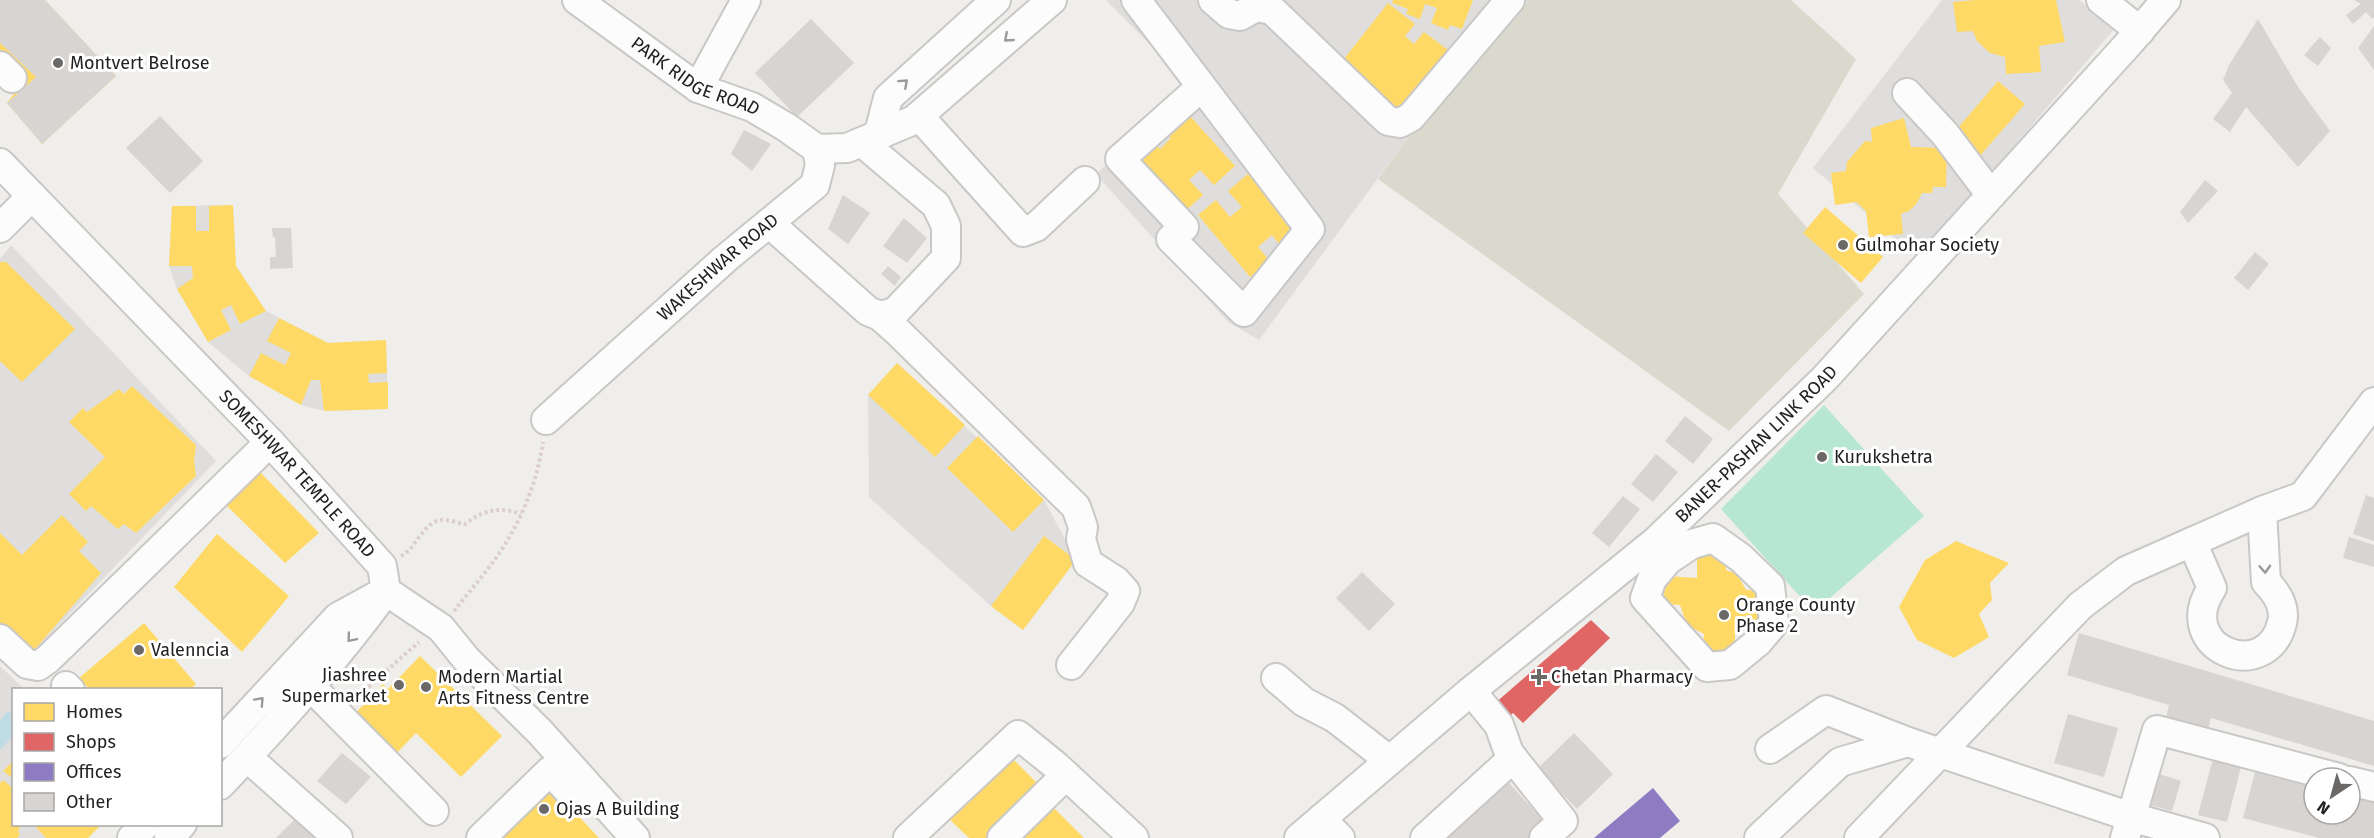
<svg xmlns="http://www.w3.org/2000/svg" width="2374" height="838" viewBox="0 0 2374 838" font-family="'Fira Sans',sans-serif">
  <style>
    .residential { fill: #dfdedc }
    .construction { fill: #d9d9cd }
    .pitch { fill: #b7e6d2 }
    .water { fill: #bfdbe3 }
    .homes { fill: #ffd966 }
    .shops { fill: #e06666 }
    .offices { fill: #8e7cc3 }
    .building { fill: #d7d4d2 }
    .lines { fill: none; stroke-linecap: round; stroke-linejoin: round }
    .minor-casing { stroke: #c9c8c7; stroke-width: 32 }
    .path { stroke: #dccecd; stroke-width: 4; stroke-dasharray: 3 3; stroke-linecap: butt }
    .minor { stroke: #fdfcfc; stroke-width: 28 }
    .oneway { stroke: #9a9a9a }
    .poi-dot { fill: #6a6968; stroke: #fff; stroke-width: 2 }
    .labels { text-anchor: middle; stroke-width: 6; stroke-linejoin: round; paint-order: stroke }
    .poi-label { font-size: 18px; fill: #222; stroke: #fff; text-anchor: start }
    .street-label { font-size: 18px; fill: #222; stroke: #fff }
  </style>
  <rect width="100%" height="100%" fill="#f0eeeb"/>
  <path class="residential" d="M1106,0H1530L1401,147L1259,340L1228,322L1096,174L1189,84Z
    M1942,0H2079L2116,27L1918,258L1813,168Z
    M233,205L236,266L266,311L328,343L386,340L388,409L324,411L301,405L249,376L208,342L177,289L169,266L172,206Z
    M11,245L216,461L30,655L0,626V259Z
    M897,363L1044,500L1076,560L1023,630L991,606L869,497L868,395Z
    M0,666L24,689L14,690V824L85,825L70,838H0Z"/>
  <path class="construction" d="M1530,0H1791L1856,59L1778,194L1864,294L1729,431L1378,179L1401,147Z"/>
  <path class="pitch" d="M1824,405L1924,516L1814,612L1721,509Z"/>
  <path class="water" d="M8,711L13,716V736L0,750V720Z"/>
  <path class="homes" d="M0,0H45L116,76L42,144L7,103L26,78L0,51Z
    M1393,0H1473L1462,29L1450,25L1448,30L1431,23L1437,8L1425,4L1420,19L1406,14L1408,9L1392,3Z
    M1975,0H2056L2065,42L2039,46L2041,72L2006,74L2005,57L1990,53L1977,41L1973,31L1957,32L1953,2Z
    M1388,3L1415,24L1405,36L1414,44L1424,32L1448,50L1399,112L1340,64Z
    M1998,81L2025,104L1979,157L1952,135Z
    M1181,106L1235,166L1214,185L1200,170L1189,180L1203,195L1182,214L1127,153L1147,135L1160,149L1171,138L1159,125Z
    M1904,118L1911,147L1947,148L1946,187H1933L1932,193H1922L1917,203L1909,211L1901,214L1903,234L1869,237L1866,211L1856,202L1835,205L1831,173L1846,171L1847,162L1865,141L1872,142L1871,128Z
    M1249,173L1300,235L1283,249L1272,235L1258,247L1270,261L1250,277L1198,215L1216,200L1230,217L1242,207L1228,191Z
    M233,205L236,266L266,311L240,324L231,305L221,310L231,330L208,342L177,289L193,278L192,266H169L172,206H196V231H209V206Z
    M1825,207L1883,257L1861,283L1803,233Z
    M0,262H6L75,329L22,382L0,361Z
    M279,318L328,343L386,340L387,373L368,374L369,383L388,382V409L324,411L320,380H311L301,405L249,376L261,353L285,365L291,353L267,341Z
    M897,363L965,425L935,457L868,395Z
    M132,386L196,445L194,461L196,476L136,533L124,524L118,529L91,506L86,511L69,494L105,457L69,422L83,408L87,412L119,389L124,394Z
    M978,436L1044,500L1013,532L947,468Z
    M259,471L319,533L285,563L224,503Z
    M62,515L88,542L79,551L101,573L30,655L0,634V533L22,555Z
    M217,534L289,596L242,652L174,587Z
    M1044,536L1076,560L1023,630L991,606Z
    M1956,541L2009,563L1990,583L1992,600L1979,614L1989,637L1954,658L1917,640L1899,607L1925,560Z
    M1697,554L1726,555V570L1737,574L1746,590L1766,591L1763,629L1736,626L1733,659L1702,656L1704,634L1687,625L1680,605L1663,604L1666,576L1697,578Z
    M144,623L196,684L190,690H90L79,678Z
    M420,656L502,736L461,777L416,733L391,759L350,719L383,684L388,689Z
    M1012,758L1040,786L988,838H969L949,819Z
    M14,760V779L3,771Z
    M3,780L14,789V824H22L18,831L20,835L17,838H0V783Z
    M545,780L599,838H486Z
    M1047,801L1084,838H1025L1018,831Z
    M33,824H102L88,838H46Z"/>
  <path class="shops" d="M1591,620L1610,638L1523,723L1513,713L1508,718L1494,704Z"/>
  <path class="offices" d="M1653,788L1680,821L1660,838H1594Z"/>
  <path class="building" d="M0,0H45L116,76L42,144L7,103L36,77L0,43Z
    M2354,0H2374V17L2372,19L2366,12L2353,24L2346,15L2361,4Z
    M811,19L854,63L797,117L755,73Z
    M2258,19L2298,87L2330,131L2298,167L2246,107L2230,132L2213,119L2232,93L2223,80L2229,65Z
    M2374,26V70L2358,48Z
    M2320,37L2331,48L2318,66L2304,55Z
    M160,116L203,161L170,193L126,148Z
    M744,130L771,144L752,171L731,154Z
    M2205,180L2218,191L2188,223L2180,212Z
    M843,195L870,213L848,244L828,229Z
    M904,218L927,238L907,263L883,246Z
    M272,228H291L293,268L270,269V257H276L275,237H273Z
    M2255,252L2269,264L2248,290L2234,278Z
    M888,266L901,277L895,286L881,274Z
    M1685,416L1713,439L1693,464L1665,441Z
    M1656,454L1678,472L1653,502L1631,484Z
    M2366,495L2374,498V541L2353,534Z
    M1623,496L1640,509L1609,547L1592,533Z
    M2349,537L2374,545V567L2343,558Z
    M1362,572L1395,604L1369,631L1336,598Z
    M2079,633L2374,721V766L2211,718L2207,732L2166,718L2169,705L2067,675Z
    M2068,714L2118,728L2104,777L2054,763Z
    M1574,733L1613,774L1577,809L1538,768Z
    M2215,751L2243,759L2227,822L2198,815Z
    M342,753L371,777L346,804L317,781Z
    M2255,772L2314,788V814H2350V797L2374,803V838H2319L2243,818Z
    M2156,773L2181,781L2172,811L2147,804Z
    M1502,775L1549,827L1538,838H1433Z
    M297,817L326,838H276Z"/>
  <g class="lines">
    <g class="minor-casing">
      <g id="minor">
        <path id="s1" d="M577,0L698,88L752,107L786,127L817,149"/>
        <path d="M1136,0L1310,229L1244,312L1171,239L1184,227L1120,159L1201,87"/>
        <path d="M1213,0L1229,14L1240,16L1256,7L1272,10L1388,121L1400,123L1411,117L1510,0"/>
        <path d="M2101,0L2140,31"/>
        <path d="M0,66L12,78"/>
        <path d="M698,88L746,0"/>
        <path d="M1907,93L1945,134L1991,195"/>
        <path d="M919,116L1023,232L1036,227L1085,181"/>
        <path d="M879,133L888,98L996,0"/>
        <path d="M863,143L936,205L946,226V258L895,312L880,316"/>
        <path d="M817,149L847,148L914,120L1052,0"/>
        <path id="s2" d="M0,163L270,442L382,566L386,591L441,628L467,660L540,732L635,838"/>
        <path d="M769,223L868,311L880,316L898,332L1076,507L1083,527L1081,539L1088,563L1116,581L1125,591L1120,603L1071,665"/>
        <path d="M0,228L32,196"/>
        <path id="s3" d="M546,420L725,259L815,185L820,165L817,149"/>
        <path d="M1656,541L1668,560L1692,544L1713,538L1741,558L1770,586L1774,623L1758,642L1730,665L1707,667L1645,598L1652,579L1668,560"/>
        <path d="M2192,542L2212,588C2172,648 2266,686 2282,623C2286,607 2277,593 2266,582L2262,511"/>
        <path d="M0,639L27,664L38,666L48,659L270,442"/>
        <path d="M1276,678L1304,702L1335,718L1389,760"/>
        <path d="M66,686L70,690"/>
        <path d="M310,686L434,811"/>
        <path d="M1471,691L1499,725L1509,753L1563,821L1544,838"/>
        <path d="M220,744L338,617L380,594"/>
        <path d="M1770,749L1826,710L1908,742"/>
        <path d="M247,757L338,838"/>
        <path d="M2350,781L2374,787"/>
        <path d="M220,785C279,723 336,660 386,591"/>
        <path d="M1321,819L1340,838"/>
        <path d="M132,838L146,824"/>
        <path d="M169,838L182,824"/>
        <path d="M481,838L550,771L576,799"/>
        <path d="M908,838L1018,735L1055,765L1134,838"/>
        <path d="M1002,838L1066,775"/>
        <path id="s4" d="M1299,838L1471,691L1656,541L1825,378L2130,42L2166,0"/>
        <path d="M1425,838L1513,758"/>
        <path d="M1759,838L1840,762L1908,742L2131,817L2205,838"/>
        <path d="M1859,838L2080,606L2126,571L2262,511L2303,496L2374,402"/>
        <path d="M2125,838L2157,730L2339,778"/>
      </g>
    </g>
    <path class="path" d="M401,556C417,548 422,523 441,520C448,519 458,523 465,524C484,510 499,506 521,514
      M454,611C472,588 492,566 507,541C525,512 538,476 543,442
      M355,699L419,642"/>
    <use href="#minor" class="minor"/>
  </g>
  <defs><path id="oneway-chevron" d="M-2-3.5L2.5 0L-2 3.5" fill="none" stroke-width="1.6" stroke-linecap="round" stroke-linejoin="round" transform="scale(1.5)"/></defs>
  <g class="oneway">
    <use href="#oneway-chevron" transform="translate(1008 38) rotate(139)"/>
    <use href="#oneway-chevron" transform="translate(904 83) rotate(-42)"/>
    <use href="#oneway-chevron" transform="translate(2265 569) rotate(87)"/>
    <use href="#oneway-chevron" transform="translate(351 638) rotate(130)"/>
    <use href="#oneway-chevron" transform="translate(260 701) rotate(-47)"/>
  </g>
  <g class="poi-dot">
    <circle cx="58" cy="63" r="6"/>
    <circle cx="1843" cy="245" r="6"/>
    <circle cx="1822" cy="457" r="6"/>
    <circle cx="1724" cy="615" r="6"/>
    <circle cx="139" cy="650" r="6"/>
    <path d="M1536 668h6v6h6v6h-6v6h-6v-6h-6v-6h6z"/>
    <circle cx="399" cy="685" r="6"/>
    <circle cx="426" cy="687" r="6"/>
    <circle cx="544" cy="809" r="6"/>
  </g>
  <g class="labels">
    <g class="poi-label">
      <text x="70" y="69">Montvert Belrose</text>
      <text x="1855" y="251">Gulmohar Society</text>
      <text x="1834" y="463">Kurukshetra</text>
      <text x="1736" y="611">Orange County<tspan x="1736" dy="21">Phase 2</tspan></text>
      <text x="151" y="656">Valenncia</text>
      <text x="387" y="681" text-anchor="end">Jiashree<tspan x="387" dy="21">Supermarket</tspan></text>
      <text x="438" y="683">Modern Martial<tspan x="438" dy="21">Arts Fitness Centre</tspan></text>
      <text x="1551" y="683">Chetan Pharmacy</text>
      <text x="556" y="815">Ojas A Building</text>
    </g>
    <g class="street-label">
      <text dy="6" stroke="none"><textPath href="#s1" startOffset="142">PARK RIDGE ROAD</textPath></text>
      <text dy="6" stroke="none"><textPath href="#s3" startOffset="230">WAKESHWAR ROAD</textPath></text>
      <text dy="6" stroke="none"><textPath href="#s4" startOffset="604">BANER-PASHAN LINK ROAD</textPath></text>
      <text dy="6" stroke="none"><textPath href="#s2" startOffset="430">SOMESHWAR TEMPLE ROAD</textPath></text>
    </g>
  </g>
  <rect x="12" y="688" width="210" height="138" fill="#ffffff" stroke="#a7a7a7" stroke-width="1.5"/>
  <rect x="24" y="703" width="30" height="18" fill="#ffd966" stroke="#a7a7a7" stroke-width="1.5"/>
  <text x="66" y="718" font-size="18" fill="#222222">Homes</text>
  <rect x="24" y="733" width="30" height="18" fill="#e06666" stroke="#a7a7a7" stroke-width="1.5"/>
  <text x="66" y="748" font-size="18" fill="#222222">Shops</text>
  <rect x="24" y="763" width="30" height="18" fill="#8e7cc3" stroke="#a7a7a7" stroke-width="1.5"/>
  <text x="66" y="778" font-size="18" fill="#222222">Offices</text>
  <rect x="24" y="793" width="30" height="18" fill="#d7d4d2" stroke="#a7a7a7" stroke-width="1.5"/>
  <text x="66" y="808" font-size="18" fill="#222222">Other</text>
  <g transform="translate(2332 796) rotate(216)"><circle r="28" fill="#ffffff" stroke="#a7a7a7" stroke-width="1.5"/>
  <path d="M0-4.5L10 22L0 15L-10 22Z" fill="#6a6968"/>
  <text y="-9" font-size="16" font-weight="bold" text-anchor="middle" fill="#222222">N</text>
  </g>
</svg>
